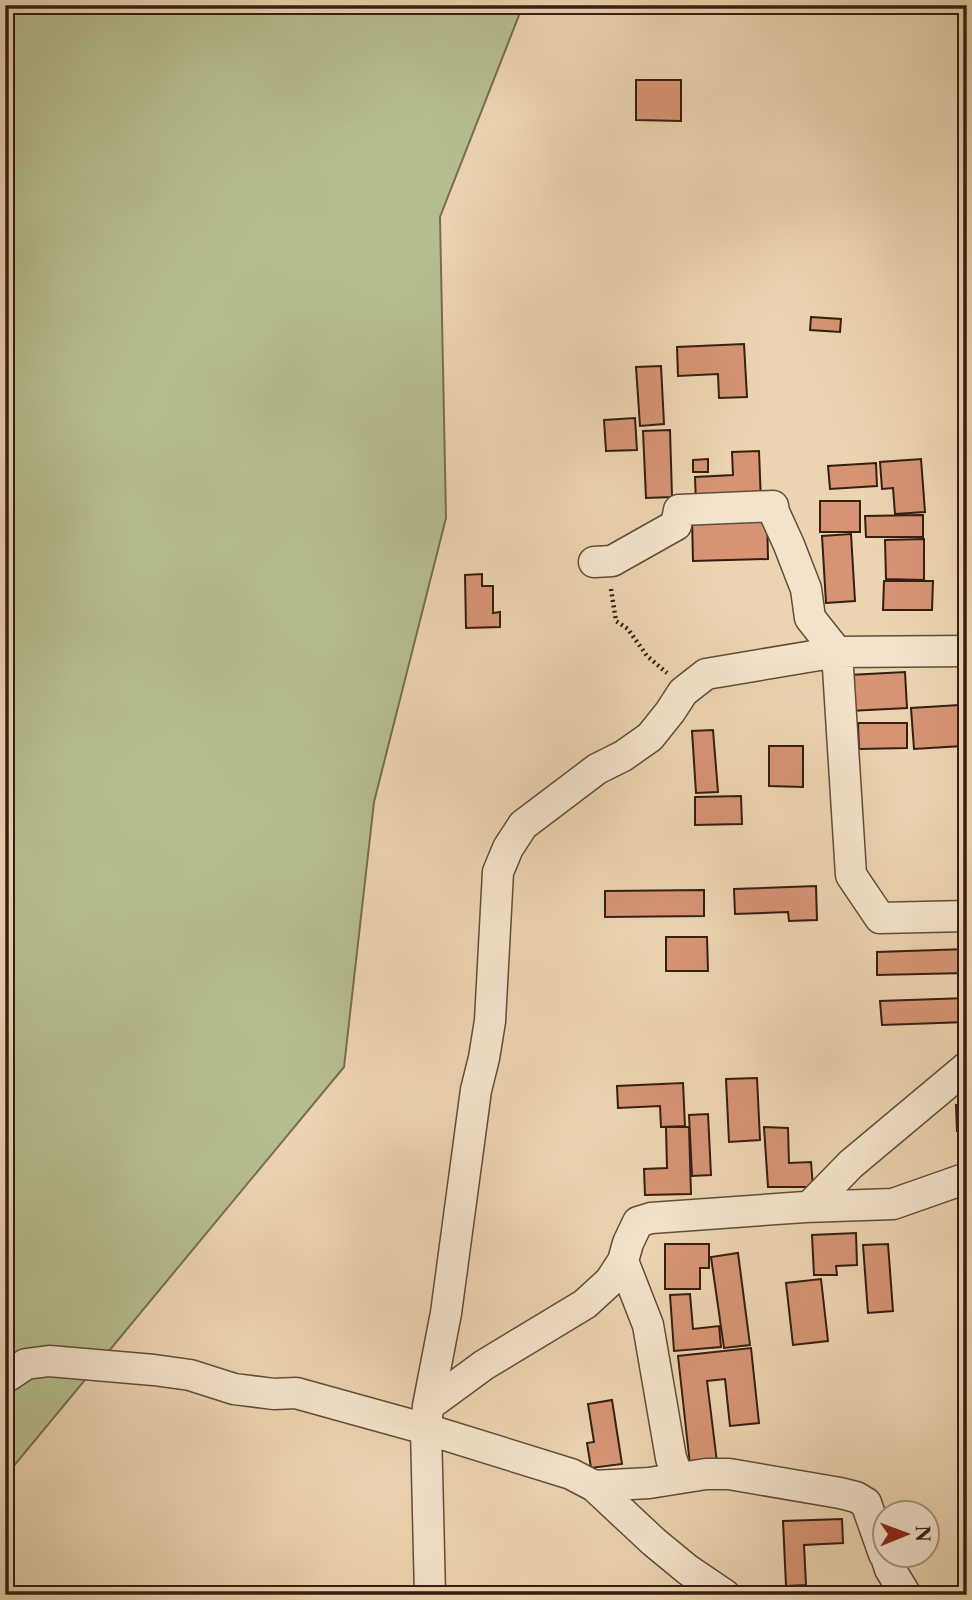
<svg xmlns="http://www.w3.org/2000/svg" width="972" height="1600" viewBox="0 0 972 1600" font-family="'Libre Caslon Text',serif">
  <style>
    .green { fill: #b6bd8d; stroke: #766e4e; stroke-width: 2 }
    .building { fill: #d69474; stroke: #351f10; stroke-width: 2 }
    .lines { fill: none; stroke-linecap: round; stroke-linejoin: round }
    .street-casing { stroke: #634c38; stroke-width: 33 }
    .path { stroke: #351f10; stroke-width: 4.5; stroke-dasharray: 2 3.5; stroke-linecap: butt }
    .street { stroke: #f3e3cc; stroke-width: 30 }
  </style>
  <rect width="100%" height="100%" fill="#ecd4b0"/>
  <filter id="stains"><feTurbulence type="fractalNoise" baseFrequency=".00286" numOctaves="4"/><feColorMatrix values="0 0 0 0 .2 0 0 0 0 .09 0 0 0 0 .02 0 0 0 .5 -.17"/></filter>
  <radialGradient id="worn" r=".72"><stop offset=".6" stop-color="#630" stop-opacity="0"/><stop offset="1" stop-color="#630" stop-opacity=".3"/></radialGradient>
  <path class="green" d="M5,5H523L440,217L446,518L374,802L344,1067L12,1468L5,1483Z"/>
  <path class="building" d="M636,80H681V121L636,120Z
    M811,317L841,319L840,332L810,330Z
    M744,344L747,397L719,398L718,374L678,376L677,347Z
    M661,366L664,424L640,426L636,367Z
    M635,418L637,450L606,451L604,420Z
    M670,430L672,497L646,498L643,431Z
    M759,451L761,502L696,504L695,477L733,475L732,452Z
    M708,459V472H693V460Z
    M921,459L925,512L895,514L893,488L882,489L880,462Z
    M876,463L877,486L830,489L828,466Z
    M820,501H860V532H820Z
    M767,515L768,559L693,561L692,517Z
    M923,515V537H866L865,516Z
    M851,534L855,601L826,603L822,536Z
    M924,539V580L886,579L885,540Z
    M482,574V586H493V613L500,612V627L466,628L465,575Z
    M884,581H933L932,610H883Z
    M905,672L907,708L850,711L849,675Z
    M959,705L962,746L914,749L911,708Z
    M858,723H907V748L859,749Z
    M713,730L718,792L696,793L692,731Z
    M769,746H803V787L769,786Z
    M741,796L742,824L695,825V797Z
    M816,886L817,920L789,921L788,912L735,914L734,889Z
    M704,890V916L605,917V891Z
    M666,937H707L708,971H666Z
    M967,949V973L877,975V952Z
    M967,998V1022L882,1025L880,1001Z
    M757,1078L760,1140L729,1142L726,1079Z
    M683,1083L685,1126L661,1127L660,1106L618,1108L617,1086Z
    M956,1105H967V1130L957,1131Z
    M708,1114L711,1175L692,1176L689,1115Z
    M666,1127H689L691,1194L645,1195L644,1169L667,1168Z
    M764,1127L788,1128L789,1163L811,1162L813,1187H768Z
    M856,1233L857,1265L836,1266L837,1275H814L812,1235Z
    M665,1244H709V1268H700V1289H665Z
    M888,1244L893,1311L868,1313L863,1245Z
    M738,1253L750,1345L724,1348L711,1257Z
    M821,1279L828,1341L793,1345L786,1283Z
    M690,1294L693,1329L719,1326L721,1347L674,1351L670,1295Z
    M751,1348L759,1423L730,1426L725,1379L707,1381L717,1462L690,1465L678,1356Z
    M612,1400L622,1464L591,1468L587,1443L594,1442L588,1404Z
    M842,1519L843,1543L804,1545L806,1585L786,1586L783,1521Z"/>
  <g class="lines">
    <g class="street-casing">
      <path id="street" d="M594,562L612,561L676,525L679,510L773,506L774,512L789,545L806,589L810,618L837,652L851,875L880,918L967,916
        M809,1207L851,1164L967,1067
        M623,1261L648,1325L671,1458L678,1477
        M5,1378L26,1364L49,1361L154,1370L190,1375L234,1389L274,1394L296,1393L426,1429L571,1474L594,1486L654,1542L688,1570L725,1595
        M428,1406L484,1365L585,1304L610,1281L623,1261L628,1243L638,1222L651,1218L805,1207L893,1204L967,1178
        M594,1486L649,1483L706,1474H729L840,1493L856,1497L866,1503L884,1554
        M885,1554L890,1569L906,1595
        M430,1595L426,1429L428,1406L446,1313L476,1090L484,1058L490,1021L498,872L508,848L523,825L597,769L623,756L650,737L670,712L683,692L706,674L837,652L967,651"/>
    </g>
    <path class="path" d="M611,589L616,621L628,629L647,656L667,673"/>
    <use href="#street" class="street"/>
  </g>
  <rect width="972" height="1600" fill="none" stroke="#ecd4b0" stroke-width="28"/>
  <rect x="7" y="7" width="958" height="1586" fill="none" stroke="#351f10" stroke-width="3.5"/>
  <rect x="14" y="14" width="944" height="1572" fill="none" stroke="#351f10" stroke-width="2"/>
  <g transform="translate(906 1534) rotate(89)"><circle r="33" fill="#f3e3cc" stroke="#a79581" stroke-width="2"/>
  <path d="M0-5L12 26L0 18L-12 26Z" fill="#8f2418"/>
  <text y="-10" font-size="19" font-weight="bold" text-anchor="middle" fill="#351f10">N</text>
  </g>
  <rect width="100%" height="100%" filter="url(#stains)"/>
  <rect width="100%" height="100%" fill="url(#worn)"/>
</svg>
